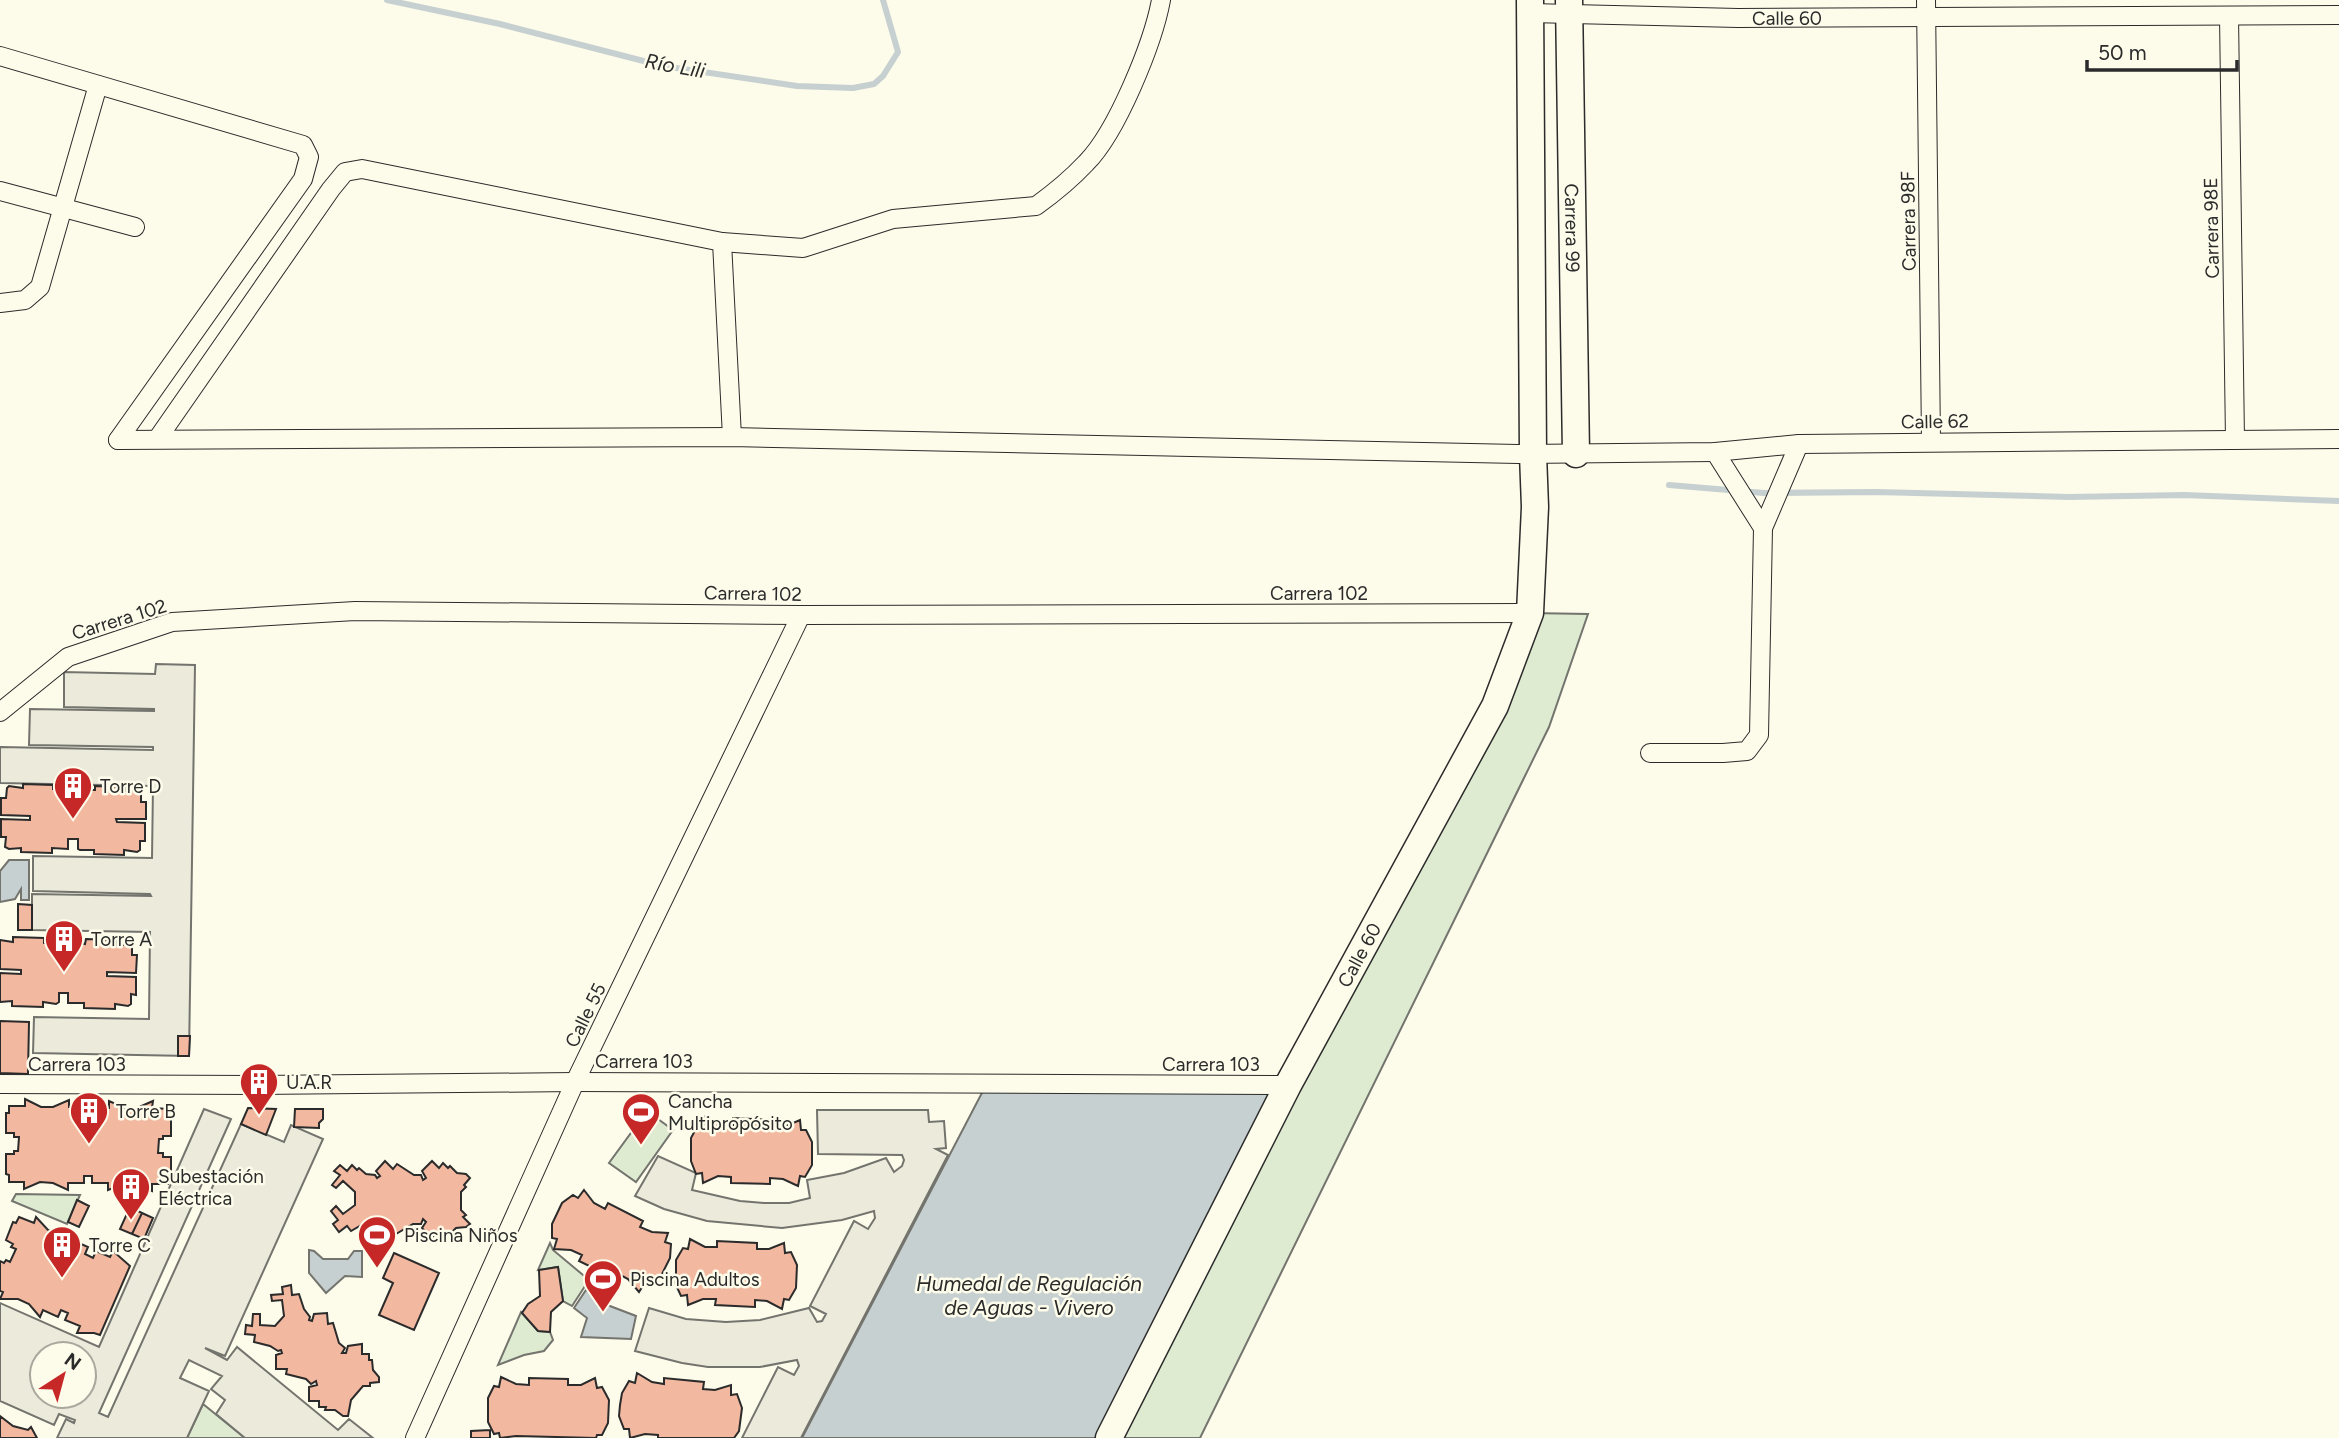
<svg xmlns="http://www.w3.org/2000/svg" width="2339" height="1438" viewBox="0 0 2339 1438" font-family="Figtree,sans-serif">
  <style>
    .green { fill: #deebd1; stroke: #74746e; stroke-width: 2 }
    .parking { fill: #eceadb; stroke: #74746e; stroke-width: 2; fill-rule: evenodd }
    .water { fill: #c7d0d0; stroke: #74746e; stroke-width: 2 }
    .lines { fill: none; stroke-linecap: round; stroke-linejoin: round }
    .stream { stroke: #c7d0d0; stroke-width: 6 }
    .building { fill: #f2b8a0; stroke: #2b2b2b; stroke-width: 2 }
    .street-casing { stroke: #2b2b2b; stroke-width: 20 }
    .secondary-casing { stroke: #2b2b2b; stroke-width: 29 }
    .street { stroke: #fdfbea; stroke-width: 18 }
    .secondary { stroke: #fdfbea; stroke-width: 26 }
    .labels { text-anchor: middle; stroke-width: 5; stroke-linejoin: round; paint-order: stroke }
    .street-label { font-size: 19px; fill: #2b2b2b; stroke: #fdfbea }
    .poi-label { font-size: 19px; fill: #2b2b2b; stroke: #fdfbea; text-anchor: start }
    .water-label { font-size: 21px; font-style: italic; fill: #2b2b2b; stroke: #fdfbea }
  </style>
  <rect width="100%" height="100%" fill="#fdfbea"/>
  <path class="green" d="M1530,613L1588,614L1549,727L1200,1438H1110Z
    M647,1111L673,1130L636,1182L609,1163Z
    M16,1194L80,1195L67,1224L12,1201Z
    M550,1243L553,1250L589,1280L572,1306L563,1301L558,1267L538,1270Z
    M521,1312L538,1331L550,1332L553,1340L544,1351L524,1355L498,1365Z
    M203,1404L245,1438H187Z"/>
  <path class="parking" d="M156,664L195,665L189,1056L33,1053L34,1017L149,1019L150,932L32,930V894L151,896L150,894L33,891V856L152,858L153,786L0,783V747L153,750V747L29,745L30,709L154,711V709L64,707V672L155,674Z
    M204,1109L231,1119L99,1413L108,1417L241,1124L284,1142L291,1125L323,1139L225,1356L205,1348L227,1360L237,1347L338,1430L349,1419L373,1438H245L216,1414L225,1400L211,1389L222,1376L189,1360L180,1378L209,1391L187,1438H57L66,1419L74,1423L75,1420L59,1414L54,1425L0,1401V1303L99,1347ZM42,1354H84V1396H42Z
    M817,1110H928L929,1122L944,1121L946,1148L936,1149L948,1155L801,1438H742L778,1367L794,1375L799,1366L797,1360L760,1367H708L682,1363L635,1351L649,1308L686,1319L726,1322L760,1320L809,1308L817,1322L822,1321L826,1314L810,1306L854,1221L868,1229L875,1218L874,1211L842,1220L782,1228L707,1221L664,1209L635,1196L658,1156L696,1173L692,1190L740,1201L764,1203H789L810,1198L807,1180L844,1173L886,1158L894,1172L902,1166L904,1160L902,1155L818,1154Z"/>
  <path class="water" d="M9,860H29V900H21V889L15,899L0,902V871Z
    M1288,1085L1109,1438H802L985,1087Z
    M309,1250L314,1251L323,1259H348L354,1251H362V1277L345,1276L326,1293L309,1273Z
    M586,1290L610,1306L636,1316L631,1339L581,1337L587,1318L574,1308Z"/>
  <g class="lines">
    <path class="stream" d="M387,0L500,24L663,66L797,86L853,88L874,84L883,76L898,52L883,0
      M1669,485L1764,493L1876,492L2069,497L2184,495L2339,501"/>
  </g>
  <path class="building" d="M23,784L53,785V789L66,788L69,790V800H79V790H95V786L126,787V791L138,790L141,792V802H146V819H116L117,822L145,823V841H140V850L137,852L124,850V855L94,854V850H80L78,849V839H68V849L52,848V853L21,852V848L9,849L5,847L6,837H1V819L30,820V816L1,815V798H6L7,788L9,786L23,788Z
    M18,904L32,905V930H18Z
    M13,937L44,938V943L57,942L60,944V953L69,954L70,944L73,942L85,944L86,939L116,940V945H132V955H137L136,973L107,972V976L136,977V995L131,994V1004L128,1006L115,1004V1009L84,1008V1003H68V993H59V1002L56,1004L43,1002V1007L12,1006V1001L0,1002V973L21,974V970L0,969V940L13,942Z
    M0,1021L29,1022L28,1074L0,1073Z
    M178,1036H190L189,1056H178Z
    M25,1099L41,1107H53L69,1100V1107H85V1114L93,1115V1107L109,1108V1101L125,1108H137L153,1101L152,1108L169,1109L168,1116H171V1136H163V1139H159L158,1153H163V1157H171V1177H168V1184H152V1191L136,1184H124L108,1190V1183H92V1176H84V1183H68V1190L53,1183L40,1182L24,1189V1182H9V1175L6,1174V1154H14V1151H18L19,1137H14V1133H6V1113H9V1106H25Z
    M248,1108L276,1109L266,1135L241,1124Z
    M295,1109H323V1119L319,1123V1128L294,1127Z
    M705,1117L720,1124L733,1125V1118L772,1120V1126L784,1127L800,1120L801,1130H806L812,1142V1165L805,1177L800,1176L798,1186L783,1179L770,1178V1184L731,1183V1177L718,1176L703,1183L702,1173L696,1174L691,1161V1138L698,1125L704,1127Z
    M385,1161L393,1169L397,1164L414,1175H421L423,1180L426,1178L422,1171L432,1161L439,1168L443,1163L448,1168L450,1166L457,1173L466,1174L470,1178L464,1185L466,1187L461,1192V1210L466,1215L463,1217L470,1224L466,1227L456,1228L449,1235L447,1233L442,1237L438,1232L431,1238L422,1228L426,1222L423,1219L421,1224H413L396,1234L393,1230L384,1237L375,1226L379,1221L376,1219L375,1222L365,1223L351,1231L347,1226L339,1232L333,1224L338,1220L331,1211L336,1206L343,1214L355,1205V1192L343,1181L336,1188L332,1185L340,1175L334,1171L340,1165L347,1171L352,1165L357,1170L359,1168L366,1174L375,1175L377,1178L380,1176L376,1171Z
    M584,1190L594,1203L605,1209L608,1203L643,1221L640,1227L652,1232L668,1233L665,1242L671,1244L670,1258L660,1278L649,1287L644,1284L639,1292L628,1279L617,1273L614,1278L579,1261L582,1255L571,1250L554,1249L557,1239L552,1238V1224L562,1203L573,1195L578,1198Z
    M77,1200L89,1206L79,1227L68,1222Z
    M130,1207L142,1213L132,1234L120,1229Z
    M142,1213L153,1218L144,1239L132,1234Z
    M19,1217L34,1223L36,1217L48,1230L59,1235H76L74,1241L88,1247L85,1254L93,1258L96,1251L110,1257L113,1251L130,1266L100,1335L94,1333H77L80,1326L65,1320L68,1313L61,1310L58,1317L43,1310L40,1317L29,1304L18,1299H0L3,1292L0,1291V1261L4,1263L6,1260L10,1262L16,1249L11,1247L13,1244L6,1240L13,1222L16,1223Z
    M690,1239L705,1247H717V1241L757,1243V1249H769L784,1243L785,1253L791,1252L797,1265L796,1288L789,1300L784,1299L782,1309L767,1301L755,1300V1307L715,1305L716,1299H703L688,1305L687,1295L681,1296L675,1283L676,1272V1260L683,1248L688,1249Z
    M394,1253L439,1273L414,1330L379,1315L393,1283L383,1278Z
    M558,1267L563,1301L551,1312L550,1332L538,1331L522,1313L528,1304L540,1296L539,1270Z
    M291,1285L292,1295L299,1294L304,1309L310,1317L309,1320L312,1321L314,1314L327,1313L328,1324L333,1323L339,1343L345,1348L342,1353H346L348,1346L362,1344V1354H369V1360H372L373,1370L379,1377V1382L370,1383V1386H363L351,1400L348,1416H343L335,1410H325L326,1407H319V1401H309V1387L317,1385L316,1381L311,1384L306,1379L286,1374L287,1369H276V1355L282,1353L281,1350L278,1351L270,1346L254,1342L255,1335L245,1334L246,1325L252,1326L253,1314H260V1325L275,1326L284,1316L282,1300L272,1301L271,1295L283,1294L282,1287Z
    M637,1373L652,1382L664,1384V1378L704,1382L703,1389L715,1390L731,1385V1395L737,1394L742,1408L739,1431L734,1438H658V1435L645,1434L630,1438L629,1429H624L619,1416L620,1405L622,1393L629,1381L635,1383Z
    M501,1377L516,1384L529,1385V1378L568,1379V1385H581L595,1378L597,1388L602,1387L609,1400L608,1423L602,1435H597L596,1438L516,1436L500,1438L499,1433L494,1434L488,1422V1398L494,1386L499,1387Z
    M0,1416L13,1426L28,1430L31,1427L37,1438H0Z
    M490,1430V1438H471V1431Z"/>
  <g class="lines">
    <g class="street-casing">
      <g id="street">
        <path d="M1926,0L1931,442"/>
        <path id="s1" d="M1530,13L1738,18L2339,15"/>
        <path d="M2229,16L2235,440"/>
        <path d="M0,56L303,145L309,157L303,179L118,440"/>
        <path d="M0,191L135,227"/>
        <path d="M722,242L803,248L893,219L1036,206C1054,193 1071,179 1086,163C1117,132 1153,43 1161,0"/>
        <path d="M0,303L25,300L40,287L98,85"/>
        <path d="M158,438L331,189L345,172L362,169L722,242L732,437"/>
        <path d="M118,440L732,437L1518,454L1715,452L1799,444L2339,439"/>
        <path d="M1715,452L1763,528"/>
        <path d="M0,712L68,657L172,622L355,611L801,615L1530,613"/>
        <path d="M1650,753H1723L1747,751L1759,735L1763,528L1799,444"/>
        <path d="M0,1084L258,1085L575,1082L1288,1085"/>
        <path d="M415,1438L575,1082L801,615"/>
      </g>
    </g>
    <g class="secondary-casing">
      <g id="secondary">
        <path id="s2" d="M1569,0L1576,454"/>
        <path id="s3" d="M1109,1438L1288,1085L1495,706L1530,613L1535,507L1533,454L1530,0"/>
      </g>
    </g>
    <use href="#street" class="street"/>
    <use href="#secondary" class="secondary"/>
  </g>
  <defs>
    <g id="building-pin" transform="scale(2.0125)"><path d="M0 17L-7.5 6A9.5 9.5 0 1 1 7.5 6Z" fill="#c62828" stroke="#fdfbea"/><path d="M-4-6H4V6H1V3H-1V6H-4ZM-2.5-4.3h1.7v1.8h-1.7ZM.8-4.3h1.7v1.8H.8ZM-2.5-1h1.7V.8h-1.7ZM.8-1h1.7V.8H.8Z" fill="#fff"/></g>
    <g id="stadium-pin" transform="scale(2.0125)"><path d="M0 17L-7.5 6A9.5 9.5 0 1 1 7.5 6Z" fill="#c62828" stroke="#fdfbea"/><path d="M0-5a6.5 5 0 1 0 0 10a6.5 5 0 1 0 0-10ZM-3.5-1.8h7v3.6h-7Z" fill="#fff"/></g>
  </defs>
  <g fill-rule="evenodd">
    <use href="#building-pin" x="73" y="786"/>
    <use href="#building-pin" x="64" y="939"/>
    <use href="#building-pin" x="259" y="1082"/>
    <use href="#building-pin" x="89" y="1111"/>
    <use href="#stadium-pin" x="641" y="1112"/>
    <use href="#building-pin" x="131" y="1187"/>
    <use href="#stadium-pin" x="377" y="1235"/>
    <use href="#building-pin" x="62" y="1245"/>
    <use href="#stadium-pin" x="603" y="1279"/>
  </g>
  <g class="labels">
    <g class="street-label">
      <text dy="7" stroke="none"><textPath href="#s1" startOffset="257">Calle 60</textPath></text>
      <text transform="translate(1908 221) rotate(-91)" y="7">Carrera 98F</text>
      <text dy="7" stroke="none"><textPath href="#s2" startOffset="228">Carrera 99</textPath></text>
      <text transform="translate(2211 228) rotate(-91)" y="7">Carrera 98E</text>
      <text transform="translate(1935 421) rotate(-1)" y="7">Calle 62</text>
      <text transform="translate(753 593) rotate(1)" y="7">Carrera 102</text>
      <text x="1319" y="600">Carrera 102</text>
      <text transform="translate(119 619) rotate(-17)" y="7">Carrera 102</text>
      <text dy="7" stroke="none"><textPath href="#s3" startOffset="544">Calle 60</textPath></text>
      <text transform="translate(585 1015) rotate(-64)" y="7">Calle 55</text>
      <text x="644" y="1068">Carrera 103</text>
      <text x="77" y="1071">Carrera 103</text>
      <text x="1211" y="1071">Carrera 103</text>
    </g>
    <g class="poi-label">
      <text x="100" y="793">Torre D</text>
      <text x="91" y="946">Torre A</text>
      <text x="286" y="1089">U.A.R</text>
      <text x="668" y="1108">Cancha<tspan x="668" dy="22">Multipropósito</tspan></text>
      <text x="116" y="1118">Torre B</text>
      <text x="158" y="1183">Subestación<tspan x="158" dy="22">Eléctrica</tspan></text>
      <text x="404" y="1242">Piscina Niños</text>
      <text x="89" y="1252">Torre C</text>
      <text x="630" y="1286">Piscina Adultos</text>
    </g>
    <g class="water-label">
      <text transform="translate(675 66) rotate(10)" y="7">Río Lili</text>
      <text x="1029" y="1291">Humedal de Regulación<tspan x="1029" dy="24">de Aguas - Vivero</tspan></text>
    </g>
  </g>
  <g transform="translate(63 1375) rotate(36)"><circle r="33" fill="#fdfbea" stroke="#a9a89e" stroke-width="2"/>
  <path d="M0-5L12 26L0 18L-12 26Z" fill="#c62828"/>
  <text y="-10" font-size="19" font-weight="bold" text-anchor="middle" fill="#2b2b2b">N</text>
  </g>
  <path d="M2087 60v10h150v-10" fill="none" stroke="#2b2b2b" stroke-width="3.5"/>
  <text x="2098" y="60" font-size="21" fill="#2b2b2b" stroke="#fdfbea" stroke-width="5" paint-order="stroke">50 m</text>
</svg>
